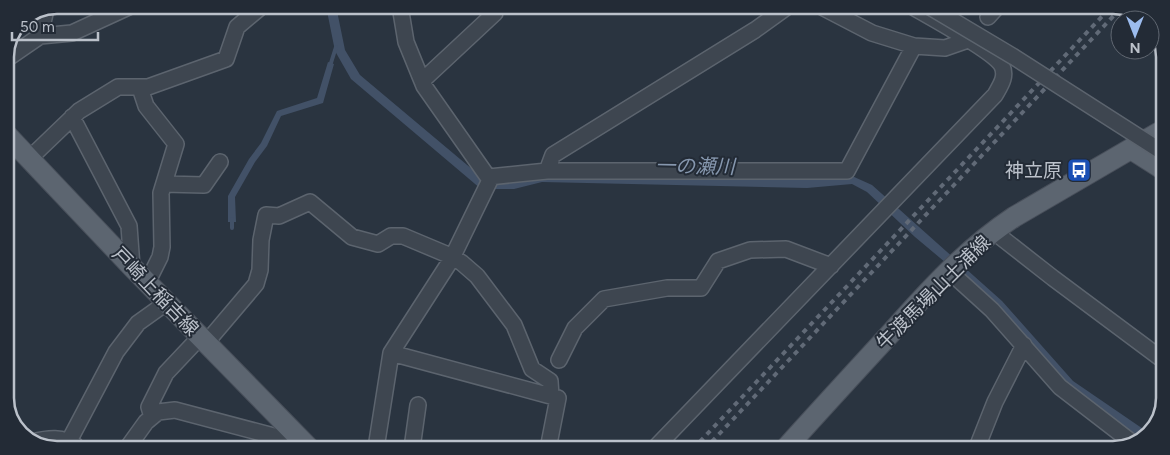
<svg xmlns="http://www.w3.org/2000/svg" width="1170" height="455" viewBox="0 0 1170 455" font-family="Figtree,'Noto Sans JP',sans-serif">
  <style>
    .water { fill: #425167 }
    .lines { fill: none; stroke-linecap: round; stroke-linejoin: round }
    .stream { stroke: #425167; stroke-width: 4 }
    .minor-casing { stroke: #5c646e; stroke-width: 18 }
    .major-casing { stroke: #484f5a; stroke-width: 22 }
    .minor { stroke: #3e4650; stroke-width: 15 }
    .major { stroke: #5c6570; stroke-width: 20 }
    .rail { stroke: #616a77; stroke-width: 4; stroke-dasharray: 5 5; stroke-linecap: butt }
    .minor-bridge-casing { stroke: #5c646e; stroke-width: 18; stroke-linecap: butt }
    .minor-bridge { stroke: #3e4650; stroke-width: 15 }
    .labels { text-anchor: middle; stroke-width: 4; stroke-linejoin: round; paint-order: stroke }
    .poi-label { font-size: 19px; fill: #bbc1ca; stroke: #232b36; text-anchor: end }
    .street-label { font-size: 19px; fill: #bbc1ca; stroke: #232b36 }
    .water-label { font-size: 20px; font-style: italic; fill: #8697ae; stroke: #232b36 }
    .rim { fill: none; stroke: #bbc1ca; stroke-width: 2.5 }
  </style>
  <rect width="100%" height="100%" fill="#2a3440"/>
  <path class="water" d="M326,6H336L345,50L360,75L485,180L540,174L807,179L852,176L872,185L1002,301L1073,381L1149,433L1143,440L1066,389L958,273L915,237L867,192L852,184L807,188L542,182L514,189H481L351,79L335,51Z
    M328,62L334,64L323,103L281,116L267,146L255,162L235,197L236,222H228V196L249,159L261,143L277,111L317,98Z"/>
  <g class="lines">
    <path class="stream" d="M330,66L336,47
      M232,219V228"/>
    <g class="minor-casing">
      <path id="minor" d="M822,7L872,33L914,46L945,48L968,40
        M988,17L997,7
        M40,36L72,33L133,5
        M5,63L8,58L40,36L46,9
        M422,81L495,13
        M140,88L146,106L176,144L161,193L162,247L160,257L147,283
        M72,117L129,226L132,267
        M5,153L17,146
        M29,159L79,111L118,87H148L226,59L237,27L262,6
        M547,171L553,155L755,30L787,7
        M489,177L547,171H847L914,46
        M164,184L204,185L220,162
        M993,231L1053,278L1163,360
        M949,271L992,310L1060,387L1134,444
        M206,343L256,284L260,270L261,240L266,215L279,216L310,202L352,237L378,244L391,236H403L453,257L462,263L477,276L514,325L532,369L550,381L551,396
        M391,353L558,398L548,449
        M559,360L575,328L604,299L667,288H701L718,261L750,250L786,249L831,266
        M152,417L149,407L166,373L200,337
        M69,441L116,352L138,323L166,303
        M32,442C48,438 63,436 76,446
        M128,447L146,422L158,412L175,410L281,438L293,431
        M376,448L391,353L451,260L490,180L424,86L406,42L400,6
        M412,448L418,405
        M654,449L995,95C1000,86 1007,77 1002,66C995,52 930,17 913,7
        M976,450L995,402L1024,345"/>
    </g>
    <g class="major-casing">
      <path id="major" d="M5,133L132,267L309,448
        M1131,149L1164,170
        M785,449C820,410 855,372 890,334C928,291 966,249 1014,217L1158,133L1164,137"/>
    </g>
    <use href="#minor" class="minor"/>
    <use href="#major" class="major"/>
    <path class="rail" d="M693,449L1110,8
      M705,449L1121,8"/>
    <g class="minor-bridge-casing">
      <path id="minor-bridge" d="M930,7L1014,57L1164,153"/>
    </g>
    <use href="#minor-bridge" class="minor-bridge"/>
  </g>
  <defs>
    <g id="bus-square" transform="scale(1.25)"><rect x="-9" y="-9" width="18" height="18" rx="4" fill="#1a4fb4" stroke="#232b36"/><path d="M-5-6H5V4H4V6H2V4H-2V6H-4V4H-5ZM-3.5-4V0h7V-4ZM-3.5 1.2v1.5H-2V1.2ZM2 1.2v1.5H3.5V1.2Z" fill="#fff"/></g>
  </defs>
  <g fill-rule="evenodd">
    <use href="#bus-square" x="1079" y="170"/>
  </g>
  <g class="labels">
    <g class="poi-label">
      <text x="1062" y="177">神立原</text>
    </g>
    <g class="street-label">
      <text transform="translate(156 291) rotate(46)" y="7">戸崎上稲吉線</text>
      <text transform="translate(933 292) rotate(-45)" y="7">牛渡馬場山土浦線</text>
    </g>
    <g class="water-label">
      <text transform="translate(695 166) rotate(1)" y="7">一の瀬川</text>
    </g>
  </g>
  <path d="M0 0H1170V455H0ZM57 14H1113A43 43 0 0 1 1156 57V398A43 43 0 0 1 1113 441H57A43 43 0 0 1 14 398V57A43 43 0 0 1 57 14Z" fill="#232b36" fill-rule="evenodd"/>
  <path class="rim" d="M57 14H1113A43 43 0 0 1 1156 57V398A43 43 0 0 1 1113 441H57A43 43 0 0 1 14 398V57A43 43 0 0 1 57 14Z"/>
  <g transform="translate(1135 35) rotate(180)"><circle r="24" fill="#232b36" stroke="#606771"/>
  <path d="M0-4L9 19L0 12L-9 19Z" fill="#9cbcee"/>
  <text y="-8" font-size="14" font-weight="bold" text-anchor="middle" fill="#bbc1ca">N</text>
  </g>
  <path d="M12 32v8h86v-8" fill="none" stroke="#bbc1ca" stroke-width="2.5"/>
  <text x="20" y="32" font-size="15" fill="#bbc1ca" stroke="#232b36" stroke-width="4" paint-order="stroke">50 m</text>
</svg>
